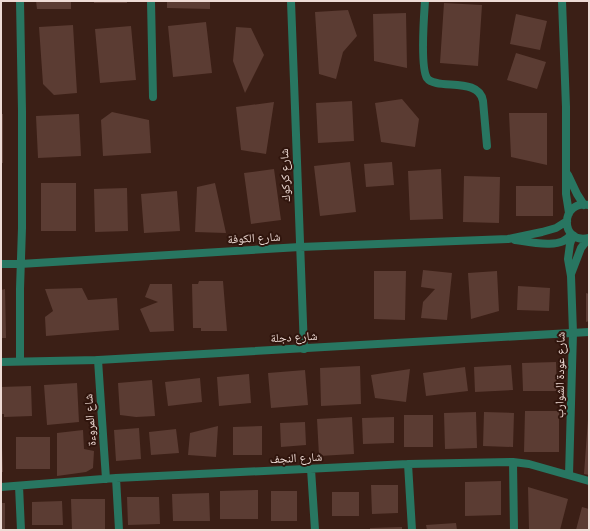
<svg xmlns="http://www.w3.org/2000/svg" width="590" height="531" viewBox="0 0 590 531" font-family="Mulish,'Noto Naskh Arabic',sans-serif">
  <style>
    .building { fill: #5b3c33 }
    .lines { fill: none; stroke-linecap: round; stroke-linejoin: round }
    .minor { stroke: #287661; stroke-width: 8 }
    .tertiary { stroke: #287661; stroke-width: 8 }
    .labels { text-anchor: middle; stroke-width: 4; stroke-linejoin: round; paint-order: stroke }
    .street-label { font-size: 12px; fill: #eedbd5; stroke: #30150d }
  </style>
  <rect width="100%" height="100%" fill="#3b1f16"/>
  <path class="building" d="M36,1H71V9H37Z
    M94,1H127V3H94Z
    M167,1H210V9L167,8Z
    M444,3L482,5L478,66L440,63Z
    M348,10L357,36L343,52L336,79L319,74L315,12Z
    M406,13L407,68L374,61L373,14Z
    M516,14L547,21L540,50L510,44Z
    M206,22L212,73L173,77L168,26Z
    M73,25L77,93L54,95L43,84L39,27Z
    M131,26L136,80L100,83L95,29Z
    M236,27L251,28L264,55L245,93L233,61Z
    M516,53L546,62L537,89L507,80Z
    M402,99L419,119L415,147L381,142L375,103Z
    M352,101L354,141L318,143L316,103Z
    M274,102L266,154L241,150L236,107Z
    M112,112L149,120L151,153L103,156L101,120Z
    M509,113H547V165L511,157Z
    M1,114H3V163H1Z
    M79,114L81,156L38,158L36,116Z
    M350,162L356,212L320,216L314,166Z
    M392,162L394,185L366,187L364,164Z
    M274,169L281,220L251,224L244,173Z
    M441,169L443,219L410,220L408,171Z
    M464,176L500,177L499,223L463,222Z
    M41,183H76V231H41Z
    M215,183L226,233L195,232L197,187Z
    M516,186H553V216H516Z
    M127,188L128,231L95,232L94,189Z
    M177,191L180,231L144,233L141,194Z
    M423,270L452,273L447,320L421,318L423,302L435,289L421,287Z
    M374,271H406L405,320L374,319Z
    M497,271L499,311L471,319L468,273Z
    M199,281H223L227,331H201V328H193L192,284H198Z
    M150,284H172L174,331L150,332L140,309L158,302L145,297Z
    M518,286L550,288L549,311L517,310Z
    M82,288L88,300L117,298L119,330L46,336L45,317L53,311L45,289Z
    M5,289L6,338H1V290Z
    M586,293L589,294V321L586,322Z
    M556,362L557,391H523L522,363Z
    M511,365L513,390L475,392L474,367Z
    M360,366L361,404L321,406L320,368Z
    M465,367L468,391L426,396L423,373Z
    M410,369L406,402L375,398L371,375Z
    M305,370L308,405L271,408L268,373Z
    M249,374L251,403L219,406L217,377Z
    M200,378L202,402L168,406L165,382Z
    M152,380L155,416L136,417L120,415L118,383Z
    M77,383L79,422L47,425L44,385Z
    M31,386L32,416L4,417V414H1V387Z
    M525,411H559V452H524Z
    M476,412L477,448L445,449L444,413Z
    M484,412L514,413L513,447L483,446Z
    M404,415H433V447H404Z
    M352,417L354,454L319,456L317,419Z
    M394,417V443L363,444L362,418Z
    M588,419H589V475L584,474Z
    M305,422L306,445L281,447L280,423Z
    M218,426L216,457L188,455L190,433Z
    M262,426V455H233V427Z
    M139,428L141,459L116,461L114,430Z
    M176,429L179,453L151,455L149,432Z
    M83,430L84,449L94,451L93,468L86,472L57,476V433Z
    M16,437H50V469H16Z
    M1,447H2L3,472H1Z
    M501,481V515L465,516V482Z
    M371,485H398V513L372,514Z
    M528,487L568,499L560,530L529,529Z
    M258,490V519H220V491Z
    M271,491H297V521H271Z
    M332,492H359V516H332Z
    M209,493L210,521H173L172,494Z
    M127,497H159L160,524L128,525Z
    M71,499H105V530H72Z
    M62,501L63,525H32V502Z
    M1,503H5V530H1Z
    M582,507L589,509V530H576Z
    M456,523L457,530H427L426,525Z
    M402,527V530H370V528Z"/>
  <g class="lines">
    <path class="minor" d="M20,1L22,111V228L20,289V361
      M151,1L153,97
      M291,1L304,349
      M425,1C424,16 420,67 427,78C436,91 479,76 483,101L487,146
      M562,1L566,107V194L569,213
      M568,175L577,194L584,205
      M589,205C560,199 559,245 589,238
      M515,240C529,242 563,250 571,234
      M1,264H20L300,247L508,239L542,232L556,228L567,221
      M571,274L581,248L588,239
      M98,360L106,479
      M513,462L514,530
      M408,464L412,530
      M311,469L315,530
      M569,475L573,333L571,276L568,259L570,244L573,235
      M116,478L119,530
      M19,486L21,530
      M1,487L116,478L408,464L513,462L529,464L589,481"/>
    <path class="tertiary" d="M1,362L98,360L589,332"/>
  </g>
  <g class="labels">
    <g class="street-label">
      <text transform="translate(285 175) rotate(-92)" y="4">شارع كركوك</text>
      <text transform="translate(254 238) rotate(-3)" y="4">شارع الكوفة</text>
      <text transform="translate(294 337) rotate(-3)" y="4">شارع دجلة</text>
      <text transform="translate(560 375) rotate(-89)" y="4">شارع عودة الشوارب</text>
      <text transform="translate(90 420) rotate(-94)" y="4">شاع المروءة</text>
      <text transform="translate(296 458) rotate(-3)" y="4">شارع النجف</text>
    </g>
  </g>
  <rect width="590" height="531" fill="none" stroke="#eedbd5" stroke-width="4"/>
</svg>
